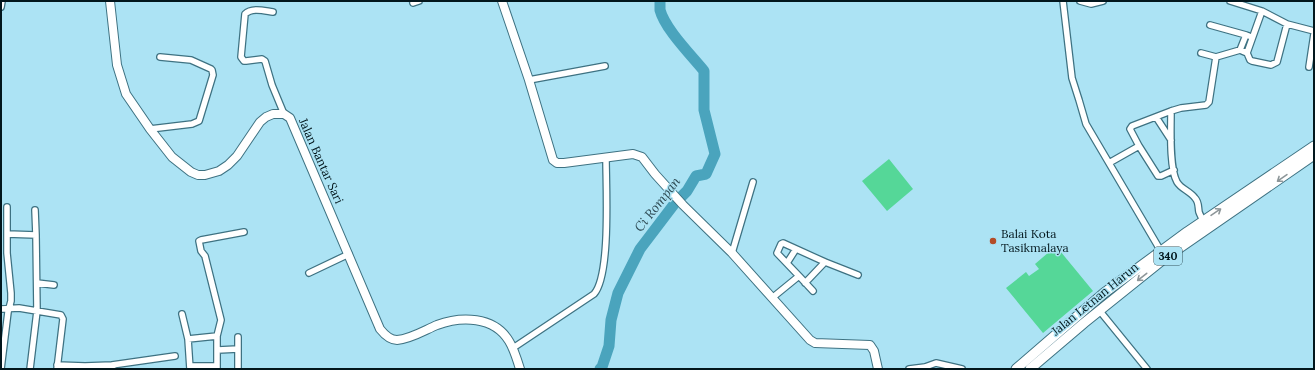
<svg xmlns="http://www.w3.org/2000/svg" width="1315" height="370" viewBox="0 0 1315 370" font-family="Lora,serif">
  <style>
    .grass { fill: #55d798 }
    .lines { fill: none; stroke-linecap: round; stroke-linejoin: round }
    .river { stroke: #4aa4bd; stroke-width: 11 }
    .street-casing { stroke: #3e7282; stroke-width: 8 }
    .secondary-casing { stroke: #3e7282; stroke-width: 10 }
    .primary-casing { stroke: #3e7282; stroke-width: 11 }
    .street { stroke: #fff; stroke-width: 5.5 }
    .secondary { stroke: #fff; stroke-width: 8 }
    .primary { stroke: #fff; stroke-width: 9 }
    .oneway { stroke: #8d9699 }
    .poi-dot { fill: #b34c27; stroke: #ace3f4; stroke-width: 1.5 }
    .labels { text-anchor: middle; stroke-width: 3; stroke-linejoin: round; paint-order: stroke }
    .shield { fill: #ace3f4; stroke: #35545d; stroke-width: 1 }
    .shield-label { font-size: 11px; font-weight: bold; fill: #02161c }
    .street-label { font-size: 12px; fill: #02161c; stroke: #ace3f4 }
    .poi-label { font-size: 12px; fill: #02161c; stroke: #ace3f4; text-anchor: start }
    .water-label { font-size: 13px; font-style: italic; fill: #2d4952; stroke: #ace3f4 }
  </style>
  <rect width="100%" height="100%" fill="#ace3f4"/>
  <path class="grass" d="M889,159L913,189L887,211L862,181Z
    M1056,246L1093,291L1043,333L1006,288L1026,272L1029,276L1039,269L1035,264Z"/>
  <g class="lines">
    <path class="river" d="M600,369L602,367L609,346L611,320L618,293L640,249L675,203L687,191L696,176L706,174L715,154L704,110V71C691,55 665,29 660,10C660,7 660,4 660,1"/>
    <g class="street-casing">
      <path id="street" d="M1063,1L1072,78L1079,100L1086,124L1162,253
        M1080,1L1091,4L1103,1
        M1230,1L1262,11
        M413,3L419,1
        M1,7L2,1
        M273,12C265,11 252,7 245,14L241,57L244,61H246L262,59L265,61L272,85L284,114
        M1210,25L1246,35
        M1240,50L1246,35L1249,36
        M1201,53L1216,57
        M1247,53L1250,60L1252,61L1271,65L1277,62L1287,24
        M1309,67L1314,34
        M529,80L605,66
        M1156,117L1171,140
        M150,129L192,124L199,121L213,75L212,70L211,69L191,60L160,57
        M1139,146L1158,176H1161L1174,170
        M1109,163L1139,146L1130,129L1132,126L1171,111
        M35,210L36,235
        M1203,221C1202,218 1200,215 1199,212C1198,207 1199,202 1195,198C1190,191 1181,189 1177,182C1169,168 1171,128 1171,111L1181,108L1206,105L1209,102L1216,57L1240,50L1247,53L1262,11L1287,24L1314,31
        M7,234L36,235L37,311L30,369
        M732,253L753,182
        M787,263L796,249
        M309,273L349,254
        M799,276L777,253L781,244L783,243L825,262
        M37,283L54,285
        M805,283L825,262L858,275
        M772,298L799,276L813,291
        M1,309L19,308L61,315L63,319L57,369
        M1099,310L1147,369
        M182,314L188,339
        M238,337V369
        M513,348L594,294C611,275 606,186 606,158
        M218,350L238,349
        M57,365L85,366L112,365L113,369
        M112,365L175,356
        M190,366H217V369
        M217,366V336L221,320L205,256L201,251L199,241L201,240L244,232
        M1,369L8,312L11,301V293L7,253V207
        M190,369L188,339L217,336
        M909,369L925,367L936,363L962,369"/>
    </g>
    <g class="secondary-casing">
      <path id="secondary" d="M110,1L117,65L126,94L150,129L172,157L191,172L198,175H205L219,171L228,165L237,156L260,122L266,117L273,114H284L290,118L380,329C384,334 390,340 397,340C411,339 425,330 437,325C461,316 494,316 509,341C514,349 517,359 520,369
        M502,1L529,80L553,160L557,163H564L633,154L642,157L655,174L683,205L732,253L810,340L815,343L870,345L874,351L878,369"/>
    </g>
    <g class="primary-casing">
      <path id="primary" d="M1016,369L1104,293L1187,232L1314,146
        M1030,369L1084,323L1165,258L1314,155"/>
    </g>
    <use href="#street" class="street"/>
    <use href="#secondary" class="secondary"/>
    <use href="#primary" class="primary"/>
  </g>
  <defs><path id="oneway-shaft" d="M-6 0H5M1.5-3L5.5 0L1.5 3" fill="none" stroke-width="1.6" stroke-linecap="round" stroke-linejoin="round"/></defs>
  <g class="oneway">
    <use href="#oneway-shaft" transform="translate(1282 178) rotate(145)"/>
    <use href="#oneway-shaft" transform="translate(1216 212) rotate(-34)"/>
    <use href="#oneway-shaft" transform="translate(1142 277) rotate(142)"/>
  </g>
  <circle class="poi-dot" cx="993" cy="241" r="4"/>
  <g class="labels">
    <rect class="shield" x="1154" y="247" width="28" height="18" rx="3"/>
    <g class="shield-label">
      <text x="1168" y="260">340</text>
    </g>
    <g class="street-label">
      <text transform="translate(321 161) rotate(66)" y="4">Jalan Bantar Sari</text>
      <text transform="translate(1095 299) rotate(-39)" y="4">Jalan Letnan Harun</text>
    </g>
    <g class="poi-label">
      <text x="1001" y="238">Balai Kota<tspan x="1001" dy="14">Tasikmalaya</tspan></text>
    </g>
    <g class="water-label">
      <text transform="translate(657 204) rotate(-52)" y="5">Ci Rompan</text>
    </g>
  </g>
  <rect width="1315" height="370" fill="none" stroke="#02161c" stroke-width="4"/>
</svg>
